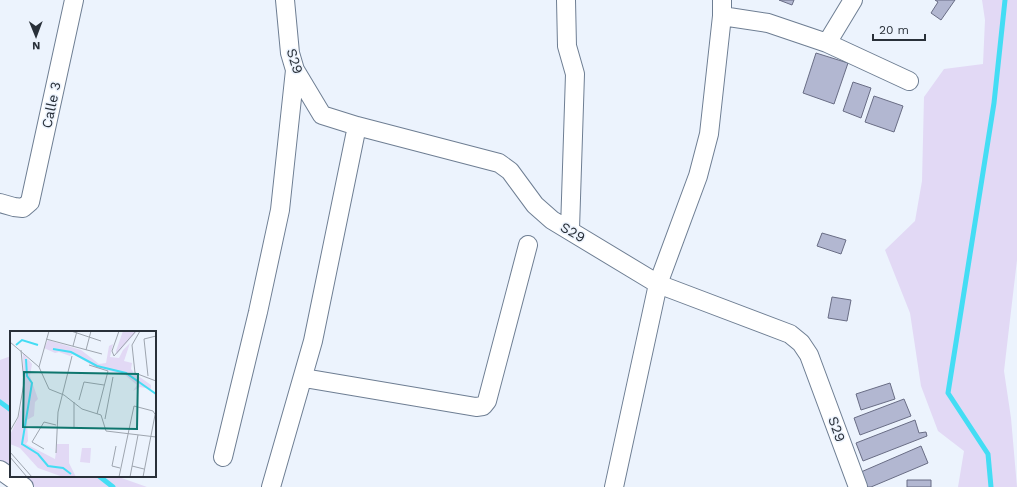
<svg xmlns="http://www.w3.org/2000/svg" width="1017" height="487" viewBox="0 0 1017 487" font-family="'Work Sans',sans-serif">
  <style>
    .green { fill: #e2d9f5 }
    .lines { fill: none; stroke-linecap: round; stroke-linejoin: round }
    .stream { stroke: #44ddf4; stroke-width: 5 }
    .building { fill: #b2b7d1; stroke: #696d85 }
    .minor-casing { stroke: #6e7e93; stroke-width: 20 }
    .minor { stroke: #fff; stroke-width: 18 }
    .labels { text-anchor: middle; stroke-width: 3; stroke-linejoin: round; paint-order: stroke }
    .street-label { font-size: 14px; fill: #293039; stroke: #ecf3fd }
    .inset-river { fill: none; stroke: #44ddf4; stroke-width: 2 }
    .inset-road { fill: none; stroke: #9ea5af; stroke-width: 1 }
    .view { fill: #0f766e; fill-opacity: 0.15; stroke: #0f766e; stroke-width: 2 }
    .inset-edge { fill: none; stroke: #293039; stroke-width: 2 }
  </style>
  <rect width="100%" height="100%" fill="#ecf3fd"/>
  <path class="green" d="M982,0H1017V260L1004,371L1011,418L1017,487H958L964,451L938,431L921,386L910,313L885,250L915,221L922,181L924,97L944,69L983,64L985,20Z
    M11,356V468L0,462V360Z
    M22,476H116L147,487H35Z"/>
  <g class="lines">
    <path class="stream" d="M0,402L11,410
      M99,476L113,487
      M991,487L988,454L948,393L994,103L1005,0"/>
  </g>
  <path class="building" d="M779,0H794L792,5Z
    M935,0H955L941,20L931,13L938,2Z
    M816,53L848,63L834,104L803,93Z
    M853,82L871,88L861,118L843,111Z
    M874,96L903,106L894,132L865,122Z
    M822,233L846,240L841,254L817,246Z
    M832,297L851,300L847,321L828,318Z
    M890,383L895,399L861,410L856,394Z
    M904,399L911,416L860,435L854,418Z
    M915,420L919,433L926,432L927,436L863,461L856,443Z
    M921,446L928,463L871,487H867L861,472Z
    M907,480H931V487H907Z"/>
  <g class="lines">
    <g class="minor-casing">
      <path id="minor" d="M285,0L290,53L295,70L322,115L357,126L499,163L510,171L535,205L552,220L658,284L790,334L801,343L809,355L858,487
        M566,0L567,46L575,74L570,229
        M722,16L768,23L827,43L853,0
        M827,43L909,81
        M0,203L14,207L23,208L30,202L74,0
        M304,378L476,407L483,406L487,401L528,245
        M223,457L258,312L280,210L295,70
        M0,470L24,487
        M271,487L313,341L357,126
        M614,487L658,284L698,176L709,134L722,16V0"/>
    </g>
    <use href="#minor" class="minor"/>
  </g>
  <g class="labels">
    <g class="street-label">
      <text transform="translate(295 61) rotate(73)" y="5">S29</text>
      <text transform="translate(51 105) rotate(-78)" y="5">Calle 3</text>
      <text transform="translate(573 232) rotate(30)" y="5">S29</text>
      <text transform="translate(837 429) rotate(71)" y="5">S29</text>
    </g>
  </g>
  <g transform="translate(10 331)">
    <rect width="146" height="146" fill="#ecf3fd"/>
    <path d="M113,0H127L107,23L106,20ZM38,9L71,19L89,33L96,32L99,15L103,13L100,26L109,27L113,19L120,12L114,30L122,32L121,38L124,42L141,54V58L130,56L123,60L127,54L115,44L87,37L63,23L60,25L49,21L45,22L34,17ZM13,22L22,33L20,45L28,68L25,71L24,85L17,89L18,110L16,113L45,128L47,113H59V132L66,146H53L28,137L10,117L0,113V104L9,85L14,65ZM72,117H81L80,132L70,131Z" fill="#e2d9f5"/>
    <path class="inset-river" d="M6,14L12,9L28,14M43,18L61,21L87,35L116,42L146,63M16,28L17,45L22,52L12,113L28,123L38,135L53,137L61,143"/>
    <path class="inset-road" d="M61,0L91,10M109,0L102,20L104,25L126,0M130,0L122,14L125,42L146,50M36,8L92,23M0,11L29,36L39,58L54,64L72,78L91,84L96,100L146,106M63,15L67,0M76,19L81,0M79,34L98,40L87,83M29,36L39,0M138,45L134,8L146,5M69,69L74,51L94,54M64,71V97M95,88L103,46M0,100L8,86L14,52L11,19M106,115L102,135L110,137M34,118L22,111L34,91L46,94M0,121L22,146M46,122L48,81L62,25M0,126L17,146M122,135L134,138M109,146L124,75L143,80L146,85M120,146L128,104M133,146L145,84"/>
    <path class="view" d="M14,41L128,43L127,98L13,96Z"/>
    <rect width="146" height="146" class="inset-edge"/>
  </g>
  <g transform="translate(36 36) rotate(179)" stroke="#ecf3fd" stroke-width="3" paint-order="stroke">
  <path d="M0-3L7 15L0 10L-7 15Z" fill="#293039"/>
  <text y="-6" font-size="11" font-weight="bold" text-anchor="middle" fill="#293039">N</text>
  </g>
  <path d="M873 34v6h52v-6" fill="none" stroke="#293039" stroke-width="2"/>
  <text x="879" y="34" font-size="12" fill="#293039" stroke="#ecf3fd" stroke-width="3" paint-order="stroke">20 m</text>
</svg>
